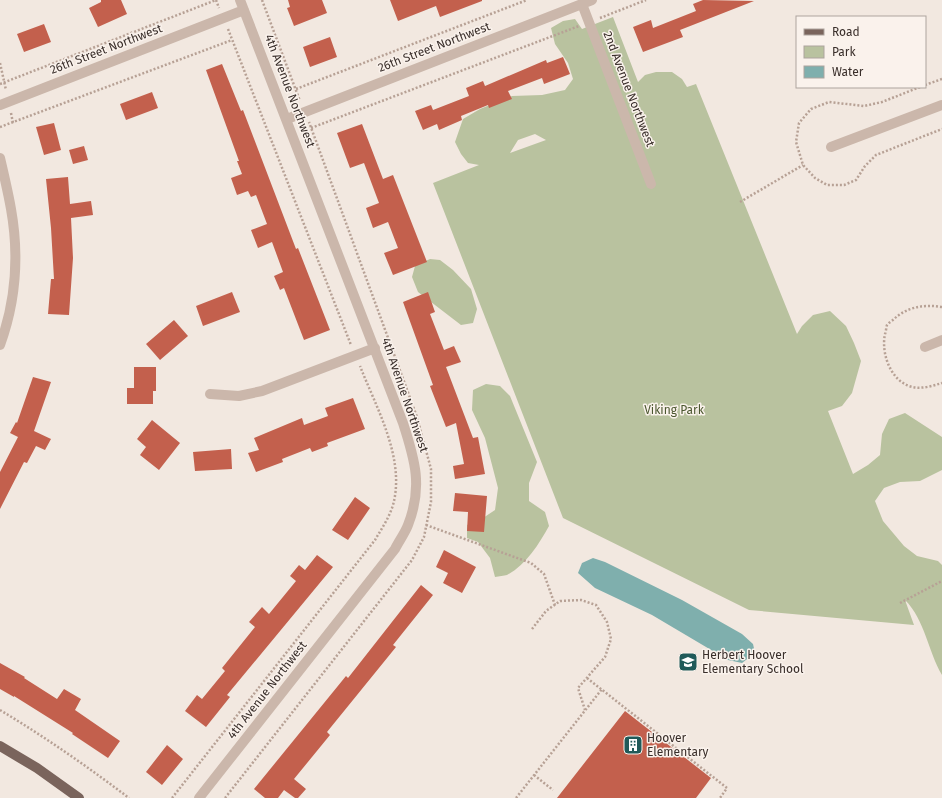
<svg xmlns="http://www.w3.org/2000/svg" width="942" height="798" viewBox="0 0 942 798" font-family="'Fira Sans',sans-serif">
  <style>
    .green { fill: #b9c29f; fill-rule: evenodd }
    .water { fill: #7fafad }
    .building { fill: #c3604d }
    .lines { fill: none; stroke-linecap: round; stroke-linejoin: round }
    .path { stroke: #b7a195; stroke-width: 2.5; stroke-dasharray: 2 2; stroke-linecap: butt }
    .minor { stroke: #cbb7ab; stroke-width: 10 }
    .major { stroke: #7a645c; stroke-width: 10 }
    .labels { text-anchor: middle; stroke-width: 3; stroke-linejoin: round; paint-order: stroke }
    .street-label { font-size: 12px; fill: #392e2a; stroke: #faf2ec }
    .park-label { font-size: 12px; fill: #4b572f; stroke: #faf2ec }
    .poi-label { font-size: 12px; fill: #392e2a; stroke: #faf2ec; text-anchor: start }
  </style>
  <rect width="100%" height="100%" fill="#f2e8e0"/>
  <path class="green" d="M613,17L638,82L645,75L656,72H672L682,79L687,87L696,84L797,334L802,326L813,315L830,311L846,326L854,343L861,361L852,393L842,406L828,411L853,474L868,465L880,455L882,434L889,419L905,413L942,437V470L920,481L900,482L884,488L875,501L883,521L904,546L917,556L938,561L942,565V675C928,651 925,620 905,600L914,625L749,610L563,518L433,183L479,165L468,163L461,154L455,142L463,119L480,109L512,96L542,95L565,90L573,79L568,63L555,44L551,28L563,21L575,19L582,29ZM535,134L546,140L510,153L518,140Z
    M430,259L440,260L453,270L471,289L477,309L473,323L461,325L418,292L412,277L415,266Z
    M486,384L500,386L510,396L537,462L529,483V501L545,512L549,526C539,544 526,565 507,575C504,576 499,576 495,577L490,558L478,542L467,538V525L480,520L495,510L498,488L485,438L472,410L473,390Z"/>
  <path class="water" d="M593,558L605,562L682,600L742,634L753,644L755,653L742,663L728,660L652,615L595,588L578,573L582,563Z"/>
  <path class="building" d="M101,0H121L127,14L98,27L89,8L101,2Z
    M288,0H322L327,13L294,26L287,8L290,7Z
    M390,0H482V1L440,17L436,6L398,21Z
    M703,0L754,1L680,30L683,37L643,52L633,27L651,20L653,28L696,11L693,4Z
    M44,24L51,42L24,52L17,34Z
    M330,37L337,57L310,67L303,47Z
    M563,57L570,74L544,84L542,78L508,91L512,99L489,108L488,105L461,116L462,120L439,130L437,124L423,130L415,111L431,105L433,110L469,96L466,88L483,81L485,86L546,60L547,63Z
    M222,64L241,111L243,110L296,249L298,248L330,330L304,340L284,288L280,290L274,276L283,272L272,242L258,248L251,230L267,224L256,195L251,197L248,191L237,195L231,178L242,174L237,161H239L206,70Z
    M152,92L158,108L126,120L120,104Z
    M54,123L61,150L44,155L36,127Z
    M362,124L383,179L393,175L427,262L393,275L384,253L398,248L388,222L373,228L366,208L379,203L364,163L350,168L337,133Z
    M84,146L88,160L73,164L69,150Z
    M68,177L70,204L91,201L93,215L71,218L73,258L69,315L48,314L51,279H54L51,228L46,179Z
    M232,292L240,312L203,326L196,306Z
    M428,292L435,312L430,314L444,350L454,346L461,362L446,367L473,438L478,437L485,474L455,479L453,466L464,464L456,423L446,427L430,386L433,385L403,302Z
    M174,320L188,336L160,360L146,344Z
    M134,367H156V391H153V404H127V388H134Z
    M33,377L51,382L34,431L51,439L45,450L36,446L27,463L24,462L0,509V472L18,437L10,433L16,422L17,423Z
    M353,398L365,429L327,443L328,446L312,452L310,448L282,459L283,462L256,472L248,453L259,450L254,438L302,418L304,425L328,416L325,408Z
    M152,420L180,443L159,470L140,455L146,447L137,439Z
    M231,449L232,469L195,471L193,452Z
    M455,493L487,496L484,532L467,531L468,512L453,511Z
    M355,497L370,508L348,540L332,530Z
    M444,550L476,567L462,593L443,583L448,573L436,567Z
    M317,555L333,567L227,695L230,697L206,727L185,711L197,695L202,699L225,671L222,668L255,627L249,622L262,607L269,614L296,581L290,576L299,565L305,570Z
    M421,585L433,595L393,645L396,647L327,732L330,735L294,779L306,789L298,798H295L284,790L278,798H265L254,789L346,676L348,678Z
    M0,663L25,677L24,678L57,699L64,689L81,699L75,710L120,741L108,758L72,734L73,733L14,696V697L0,689Z
    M625,711L711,778L696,798H557Z
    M167,745L183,759L162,785L146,772Z"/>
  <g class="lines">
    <path class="path" d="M216,0L219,8
      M262,0L300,101
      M600,18L646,0
      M228,29L351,345
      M0,63L6,90
      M0,84L216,0
      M925,85L942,79
      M920,87L882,102L864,106L829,102L811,109L799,123L796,142L803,165L815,178L827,185H844L856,180L865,166L876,155L942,129
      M296,89L527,0
      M11,113L13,123
      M0,127L232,40
      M311,128L579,26
      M740,202L803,165
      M942,307C924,304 907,307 894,319C892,321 888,323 887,325C886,328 886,332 885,334C881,353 890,379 909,386C920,390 932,386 942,383
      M426,525L531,563L544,574L555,605
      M900,603L942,581
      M532,629L546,611L560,601L581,600L596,605L607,622L611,639L605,657L578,688L585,710
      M587,678L727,788L720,798
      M0,710C45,737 88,767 129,798
      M534,775L553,790
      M172,798L375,540C382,528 391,515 394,501C404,456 376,407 360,366
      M225,798L412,560L424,537L431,502V469L417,417L309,122
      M516,798L602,689"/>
    <path class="minor" d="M582,4L651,184
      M0,105L244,10
      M287,119L592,0
      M831,147L942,105
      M0,158C4,175 8,192 11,209C19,254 16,301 0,345
      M925,347L942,340
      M210,394L239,396L262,391L375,348
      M199,798L395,549C399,541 405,533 408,525C423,487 415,460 403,423L240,0"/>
    <path class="major" d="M0,746L37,768L79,798"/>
  </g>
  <defs>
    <g id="school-square" transform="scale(1)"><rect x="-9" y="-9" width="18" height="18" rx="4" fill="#205a59" stroke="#faf2ec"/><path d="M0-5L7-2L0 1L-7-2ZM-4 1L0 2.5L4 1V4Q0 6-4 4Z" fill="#fff"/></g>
    <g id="building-square" transform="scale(1)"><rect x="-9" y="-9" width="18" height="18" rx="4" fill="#205a59" stroke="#faf2ec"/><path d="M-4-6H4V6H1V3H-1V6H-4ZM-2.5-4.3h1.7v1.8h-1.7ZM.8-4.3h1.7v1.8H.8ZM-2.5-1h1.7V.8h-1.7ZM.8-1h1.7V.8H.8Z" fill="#fff"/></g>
  </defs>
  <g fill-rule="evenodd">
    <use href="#school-square" x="688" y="662"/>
    <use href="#building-square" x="633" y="745"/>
  </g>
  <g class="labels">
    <g class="street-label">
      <text transform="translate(434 47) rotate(-21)" y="4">26th Street Northwest</text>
      <text transform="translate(106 49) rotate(-21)" y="4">26th Street Northwest</text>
      <text transform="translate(629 89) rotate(69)" y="4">2nd Avenue Northwest</text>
      <text transform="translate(290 91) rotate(69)" y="4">4th Avenue Northwest</text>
      <text transform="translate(405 395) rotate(71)" y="4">4th Avenue Northwest</text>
      <text transform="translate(267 690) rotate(-52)" y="4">4th Avenue Northwest</text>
    </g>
    <g class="park-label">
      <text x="674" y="414">Viking Park</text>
    </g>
    <g class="poi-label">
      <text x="702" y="659">Herbert Hoover<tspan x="702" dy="14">Elementary School</tspan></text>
      <text x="647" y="742">Hoover<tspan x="647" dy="14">Elementary</tspan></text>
    </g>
  </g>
  <rect x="796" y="16" width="130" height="72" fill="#faf2ec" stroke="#ada49e"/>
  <rect x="804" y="29" width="20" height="6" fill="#7a645c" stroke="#ada49e"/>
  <text x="832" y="36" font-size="12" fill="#392e2a">Road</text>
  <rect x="804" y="46" width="20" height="12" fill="#b9c29f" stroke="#ada49e"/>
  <text x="832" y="56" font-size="12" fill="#392e2a">Park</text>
  <rect x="804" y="66" width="20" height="12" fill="#7fafad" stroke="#ada49e"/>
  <text x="832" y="76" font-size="12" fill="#392e2a">Water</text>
</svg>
